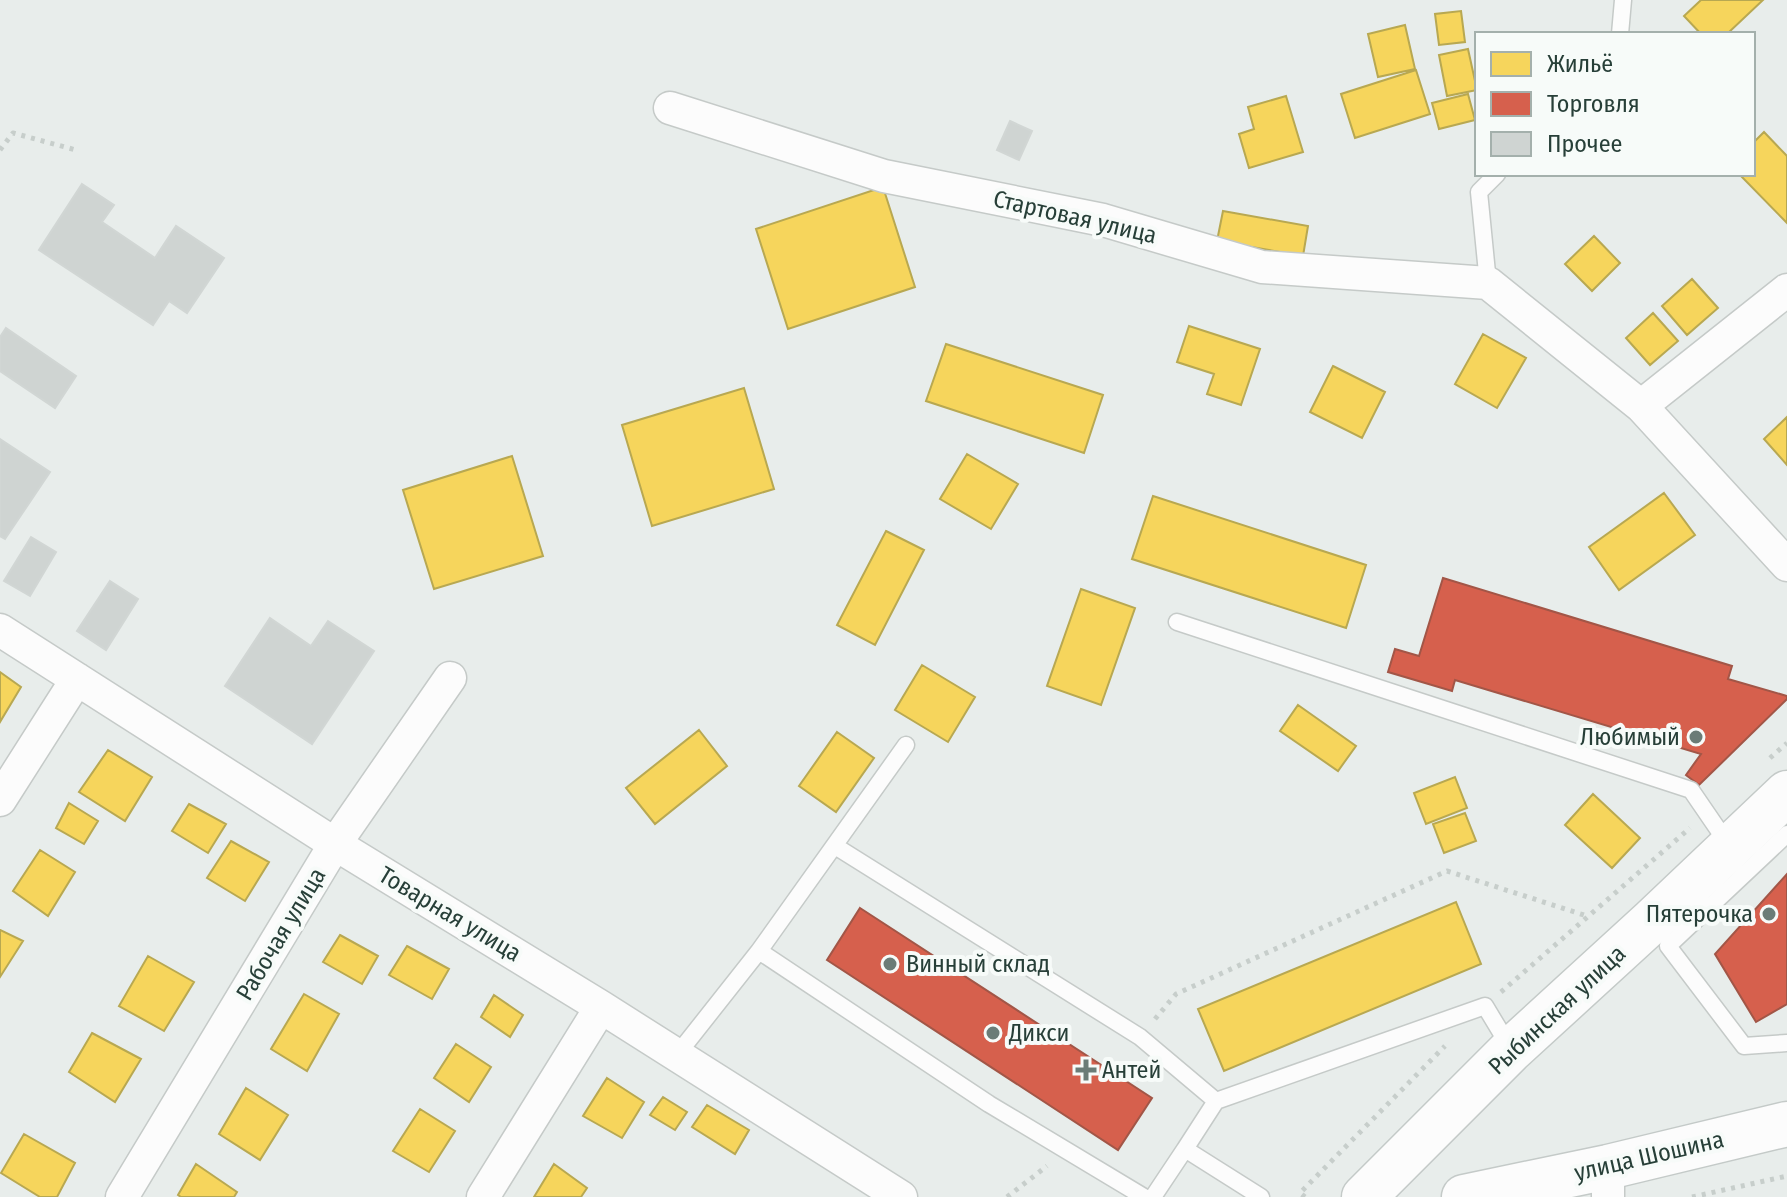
<svg xmlns="http://www.w3.org/2000/svg" width="1787" height="1197" viewBox="0 0 1787 1197" font-family="'Fira Sans Condensed',sans-serif">
  <style>
    .homes { fill: #f6d55c; stroke: #b8a851; stroke-width: 2 }
    .shops { fill: #d6604d; stroke: #a25647; stroke-width: 2 }
    .building { fill: #cfd4d2; stroke: #d1d6d4; stroke-width: 2 }
    .lines { fill: none; stroke-linecap: round; stroke-linejoin: round }
    .lane-casing { stroke: #c5cac8; stroke-width: 19 }
    .street-casing { stroke: #c5cac8; stroke-width: 35 }
    .secondary-casing { stroke: #c4cac8; stroke-width: 47 }
    .path { stroke: #c7cecb; stroke-width: 5; stroke-dasharray: 4 6; stroke-linecap: butt }
    .lane { stroke: #fcfcfc; stroke-width: 16 }
    .street { stroke: #fcfcfc; stroke-width: 32 }
    .secondary { stroke: #fcfcfc; stroke-width: 44 }
    .poi-dot { fill: #6b7c77; stroke: #f7fbf9; stroke-width: 3 }
    .labels { text-anchor: middle; stroke-width: 8; stroke-linejoin: round; paint-order: stroke }
    .street-label { font-size: 24px; fill: #273f38; stroke: #f7fbf9 }
    .poi-label { font-size: 24px; fill: #273f38; stroke: #f7fbf9; text-anchor: start }
  </style>
  <rect width="100%" height="100%" fill="#e8edeb"/>
  <path class="homes" d="M1701,0H1763L1727,34H1701L1684,16Z
    M1461,11L1465,42L1439,45L1435,14Z
    M1405,25L1415,69L1378,77L1368,34Z
    M1468,49L1477,90L1447,96L1439,55Z
    M1416,70L1430,114L1355,138L1341,94Z
    M1468,94L1475,120L1439,129L1432,103Z
    M1286,96L1303,152L1249,168L1239,134L1254,129L1248,107Z
    M1764,132L1787,156V223L1739,174H1753V143Z
    M883,187L915,287L788,329L756,229Z
    M1223,211L1308,226L1303,256L1217,241Z
    M1594,236L1620,263L1592,291L1565,264Z
    M1692,279L1718,308L1687,335L1662,306Z
    M1653,313L1678,341L1650,365L1626,338Z
    M1189,326L1260,349L1241,405L1207,394L1214,374L1177,362Z
    M1483,334L1526,358L1497,408L1455,384Z
    M946,344L1103,395L1084,453L926,401Z
    M1333,366L1385,392L1362,438L1310,412Z
    M744,388L774,489L652,526L622,425Z
    M1787,417V465L1764,439Z
    M967,454L1018,484L991,529L940,499Z
    M512,456L543,556L434,589L403,490Z
    M1664,493L1695,535L1619,590L1589,547Z
    M1153,496L1366,565L1346,628L1132,559Z
    M886,531L924,550L875,645L837,625Z
    M1081,589L1135,608L1101,705L1047,686Z
    M922,665L975,697L948,742L895,710Z
    M0,672L21,687L0,722Z
    M1298,705L1356,746L1338,771L1280,731Z
    M699,730L727,766L655,824L626,788Z
    M837,732L874,758L836,812L799,786Z
    M108,750L152,777L125,821L79,792Z
    M1455,777L1467,808L1426,824L1414,793Z
    M1593,794L1640,838L1612,868L1565,825Z
    M69,803L98,821L84,844L56,828Z
    M189,804L226,824L208,853L172,831Z
    M1465,813L1476,841L1444,853L1433,824Z
    M231,841L269,862L245,901L207,878Z
    M40,850L75,872L48,916L13,891Z
    M1456,902L1481,964L1224,1071L1198,1009Z
    M0,930L23,941L0,977Z
    M340,935L378,956L362,984L323,962Z
    M407,946L449,969L432,999L389,975Z
    M148,956L194,982L164,1031L119,1006Z
    M304,994L339,1014L307,1071L271,1049Z
    M494,995L523,1015L510,1037L481,1017Z
    M92,1033L141,1059L115,1102L69,1072Z
    M456,1044L491,1067L469,1102L434,1078Z
    M607,1078L644,1102L622,1138L583,1116Z
    M246,1088L288,1115L260,1160L219,1134Z
    M663,1097L687,1112L675,1130L650,1115Z
    M707,1105L749,1130L735,1154L692,1127Z
    M420,1109L455,1131L429,1172L393,1151Z
    M24,1134L75,1163L57,1197H40L1,1173Z
    M196,1164L237,1192L234,1197H181L178,1195Z
    M554,1164L587,1188L581,1197H534Z"/>
  <path class="shops" d="M1443,578L1732,666L1728,679L1787,696V699L1699,785L1686,775L1701,754L1455,680L1452,691L1388,672L1395,649L1419,656Z
    M1787,874V1004L1756,1022L1715,954Z
    M860,908L1152,1098L1118,1150L827,960Z"/>
  <path class="building" d="M1010,121L1032,131L1019,160L997,150Z
    M82,184L114,205L102,222L155,258L176,226L224,258L187,313L169,301L153,325L39,250Z
    M6,328L76,376L55,408L0,371V337Z
    M0,439L50,472L5,539L0,536Z
    M31,537L56,552L30,596L4,581Z
    M110,581L138,599L106,650L77,631Z
    M270,618L311,646L328,621L374,651L312,744L225,686Z"/>
  <g class="lines">
    <g class="lane-casing">
      <path id="lane" d="M1620,34L1623,0
        M1488,283L1479,192L1497,174
        M1177,622L1691,790L1728,844
        M1787,834L1668,946L1744,1046L1787,1043
        M835,846L1140,1037L1216,1101
        M759,951L906,745
        M676,1056L759,951L989,1104L1144,1197
        M1153,1197L1185,1149
        M1261,1197L1185,1149L1216,1101L1485,1006L1511,1049"/>
    </g>
    <g class="street-casing">
      <path id="street" d="M670,108L884,176L1103,220L1262,267L1488,283L1641,406L1787,565
        M1641,406L1787,290
        M0,630L335,844L601,1007L901,1197
        M0,800L77,679
        M1608,1167V1197
        M122,1197L335,844L450,678
        M483,1197L601,1007"/>
    </g>
    <g class="secondary-casing">
      <path id="secondary" d="M1364,1197L1511,1050L1652,921L1787,793
        M1464,1197L1608,1167L1787,1124"/>
    </g>
    <path class="path" d="M0,150L13,133L76,150
      M1770,758L1787,743
      M1501,992L1690,828
      M1155,1019L1176,994L1447,871L1587,916
      M1007,1197L1047,1166
      M1305,1197L1300,1193L1445,1046
      M1692,1197L1787,1176"/>
    <use href="#lane" class="lane"/>
    <use href="#street" class="street"/>
    <use href="#secondary" class="secondary"/>
  </g>
  <g class="poi-dot">
    <circle cx="1696" cy="737" r="8"/>
    <circle cx="1769" cy="914" r="8"/>
    <circle cx="890" cy="964" r="8"/>
    <circle cx="993" cy="1033" r="8"/>
    <path d="M1082 1058h8v8h8v8h-8v8h-8v-8h-8v-8h8z"/>
  </g>
  <g class="labels">
    <g class="street-label">
      <text transform="translate(1075 217) rotate(13)" y="8">Стартовая улица</text>
      <text transform="translate(450 914) rotate(31)" y="8">Товарная улица</text>
      <text transform="translate(281 934) rotate(-59)" y="8">Рабочая улица</text>
      <text transform="translate(1557 1010) rotate(-43)" y="8">Рыбинская улица</text>
      <text transform="translate(1649 1156) rotate(-13)" y="8">улица Шошина</text>
    </g>
    <g class="poi-label">
      <text x="1680" y="745" text-anchor="end">Любимый</text>
      <text x="1753" y="922" text-anchor="end">Пятерочка</text>
      <text x="906" y="972">Винный склад</text>
      <text x="1009" y="1041">Дикси</text>
      <text x="1102" y="1078">Антей</text>
    </g>
  </g>
  <rect x="1475" y="32" width="280" height="144" fill="#f7fbf9" stroke="#a4b0ac" stroke-width="2"/>
  <rect x="1491" y="52" width="40" height="24" fill="#f6d55c" stroke="#a4b0ac" stroke-width="2"/>
  <text x="1547" y="72" font-size="24" fill="#273f38">Жильё</text>
  <rect x="1491" y="92" width="40" height="24" fill="#d6604d" stroke="#a4b0ac" stroke-width="2"/>
  <text x="1547" y="112" font-size="24" fill="#273f38">Торговля</text>
  <rect x="1491" y="132" width="40" height="24" fill="#cfd4d2" stroke="#a4b0ac" stroke-width="2"/>
  <text x="1547" y="152" font-size="24" fill="#273f38">Прочее</text>
</svg>
